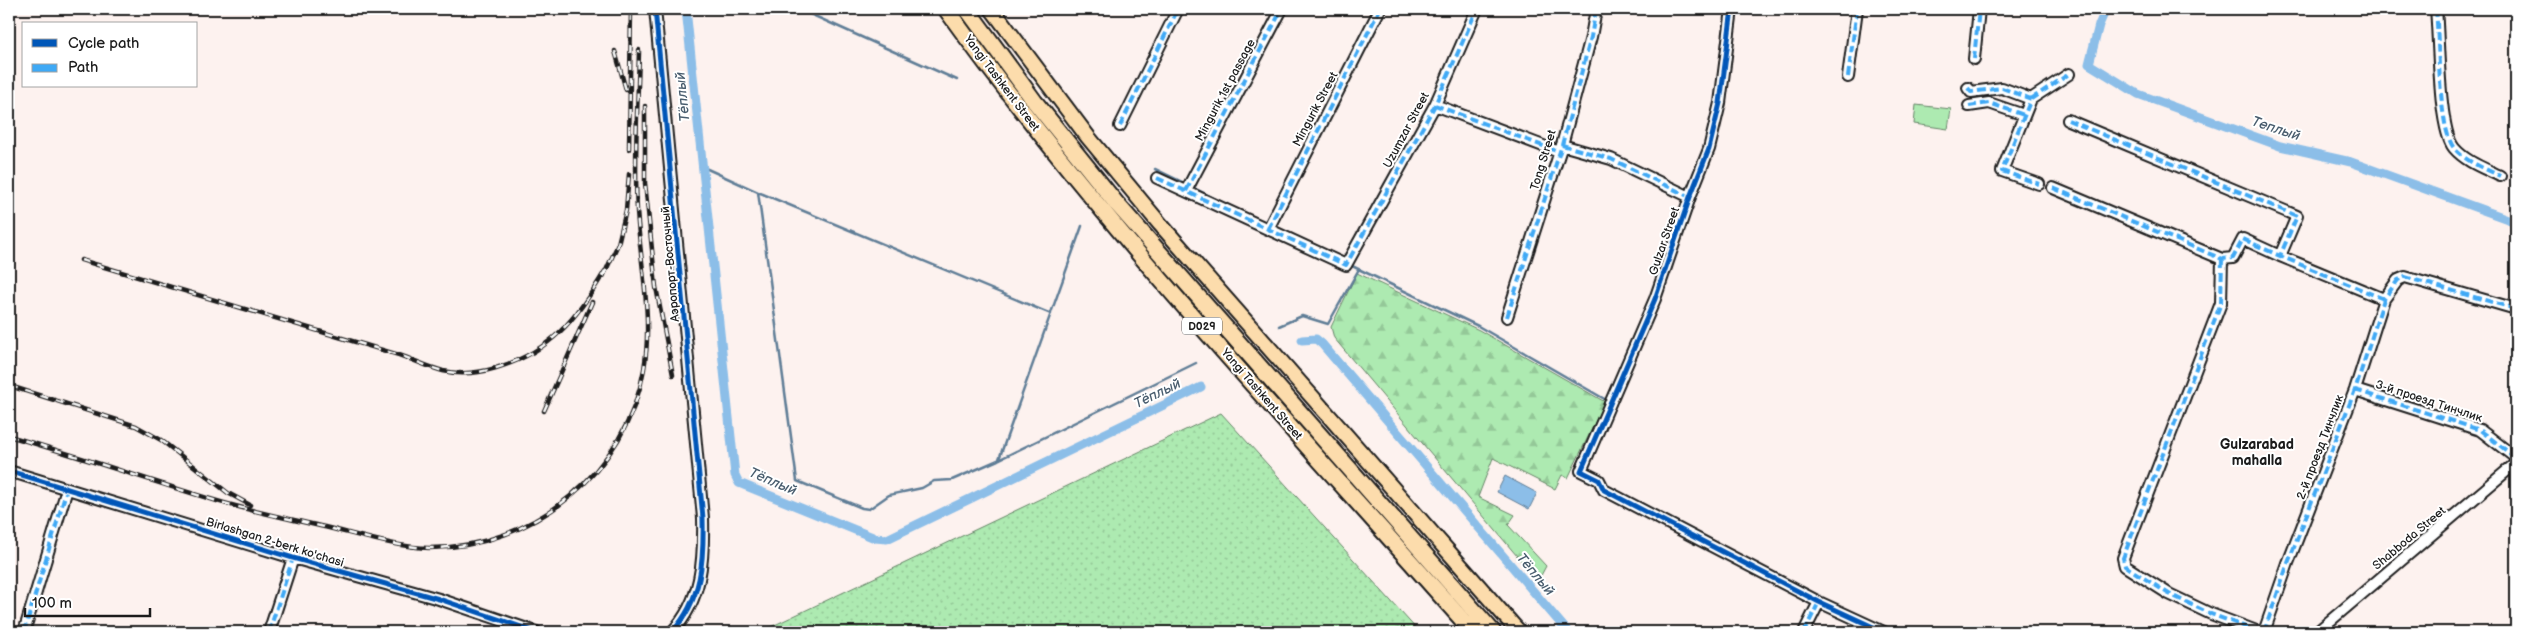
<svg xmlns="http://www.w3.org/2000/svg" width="2525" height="641" viewBox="0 0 2525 641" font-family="'Balsamiq Sans',sans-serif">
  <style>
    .grass { fill: url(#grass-dots); stroke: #648366 }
    .forest { fill: url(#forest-firs); stroke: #648366 }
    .green { fill: #adeab1; stroke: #648366 }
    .water { fill: #8cbee8; stroke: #5f7d96 }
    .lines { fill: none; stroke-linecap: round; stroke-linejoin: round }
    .stream { stroke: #5f7d96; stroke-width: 2.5 }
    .canal { stroke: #8cbee8; stroke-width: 9 }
    .minor-casing { stroke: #1c1c1c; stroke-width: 14 }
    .major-casing { stroke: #1c1c1c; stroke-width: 18 }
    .highway-casing { stroke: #1c1c1c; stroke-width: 19 }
    .minor { stroke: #fff; stroke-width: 10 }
    .major { stroke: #fcdcac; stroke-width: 14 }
    .highway { stroke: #fcdcac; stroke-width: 15 }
    .rail-casing { stroke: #1c1c1c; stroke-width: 4.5 }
    .rail { stroke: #fff; stroke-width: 2.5; stroke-dasharray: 8; stroke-linecap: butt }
    .quiet { stroke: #3fa9f5; stroke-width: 4; stroke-dasharray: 8 4; stroke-linecap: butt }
    .cycleway-casing { stroke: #fff; stroke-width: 8 }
    .cycleway { stroke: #0057b8; stroke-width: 5 }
    .labels { text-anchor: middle; stroke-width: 4; stroke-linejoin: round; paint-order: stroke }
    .shield { fill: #fff; stroke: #606060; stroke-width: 1 }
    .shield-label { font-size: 11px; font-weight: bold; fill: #1c1c1c }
    .street-label { font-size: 12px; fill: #1c1c1c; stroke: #fff }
    .water-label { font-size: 14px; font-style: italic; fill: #495d6e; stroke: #fff }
    .neighbourhood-label { font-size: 14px; font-weight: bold; fill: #1c1c1c; stroke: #fff }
  </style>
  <defs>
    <pattern id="grass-dots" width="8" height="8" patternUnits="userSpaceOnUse" patternTransform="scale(1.25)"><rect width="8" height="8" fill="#adeab1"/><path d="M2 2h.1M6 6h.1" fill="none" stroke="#94c898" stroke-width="1.8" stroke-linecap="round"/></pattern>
    <pattern id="forest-firs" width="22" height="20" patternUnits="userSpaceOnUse" patternTransform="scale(1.25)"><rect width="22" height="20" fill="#adeab1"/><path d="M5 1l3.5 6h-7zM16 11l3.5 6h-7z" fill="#94c898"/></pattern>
  </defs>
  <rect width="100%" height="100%" fill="#fdf2ef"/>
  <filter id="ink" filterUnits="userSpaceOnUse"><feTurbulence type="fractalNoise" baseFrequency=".02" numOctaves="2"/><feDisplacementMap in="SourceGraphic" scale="10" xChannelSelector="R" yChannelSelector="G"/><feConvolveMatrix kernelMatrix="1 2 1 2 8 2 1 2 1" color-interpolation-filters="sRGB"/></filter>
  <g filter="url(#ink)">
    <path class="grass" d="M1221,413L1419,632H760Z"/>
    <path class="forest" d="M1357,273L1479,330L1605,402L1568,478L1562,475L1555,489L1493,458L1478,497L1515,515L1508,525L1546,566L1538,581L1334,338L1331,327Z"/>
    <path class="green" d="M1916,105L1951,109L1948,129L1914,124Z"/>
    <path class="water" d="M1505,476L1537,493L1529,509L1497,492Z"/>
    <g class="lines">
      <path class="stream" d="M799,9L957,80
        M703,167L758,192L1051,314
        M1155,169L1186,184
        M1190,186L1248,215
        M758,192L797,481L862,508L869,509L889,495L922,488L934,481L952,480L998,460L1196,363
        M1350,265L1478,326L1608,401
        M1279,326L1302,316L1328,324L1359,269
        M999,459L1082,226"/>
      <path class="canal" d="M686,9L735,475L739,483L875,538L887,539L1201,387
        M2106,9L2099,25L2089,64L2138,94L2280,146L2351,162L2516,222
        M1302,340L1316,339L1322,344L1568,632"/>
      <g class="minor-casing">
        <path id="minor" d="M655,9L703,518C704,560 702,600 672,632
          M1732,9L1720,103L1709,149L1690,197L1655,299L1581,471L1599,480L1604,490L1819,602L1884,632
          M2436,9C2439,38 2438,129 2454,148C2466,162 2484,168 2500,176
          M1974,59L1979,9
          M1848,77L1857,9
          M1968,88L1971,92L2002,88L2031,99L2002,171L2039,184
          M2031,99L2069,74
          M1435,105L1559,152
          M1969,106L1989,103L2024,115
          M2068,120L2297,216L2280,256L2384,299
          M1120,126L1178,9
          M1562,145L1611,159L1690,197
          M1157,178L1346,265L1435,105L1477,9
          M2053,188L2222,259L2233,258L2243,239L2280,256
          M1186,191L1282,9
          M1268,229L1380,9
          M2222,259L2221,303L2123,558L2125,566L2169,594L2211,614L2259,632
          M1507,317L1562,145L1591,37L1596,9
          M2355,390L2480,430L2516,458
          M9,471L293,558L439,599L536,632
          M24,632L67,489
          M269,632L293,558
          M1804,632L1819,602
          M2264,632L2288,563L2355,390L2384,299L2398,280L2405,277L2516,309
          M2317,632L2516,463"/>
      </g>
      <g class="major-casing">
        <path id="major" d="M992,9L1088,137L1160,224L1519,632"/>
      </g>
      <g class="highway-casing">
        <path id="highway" d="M946,9C1105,230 1293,428 1473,632
          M967,9L1035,102L1116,203L1493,632"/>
      </g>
      <use href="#minor" class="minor"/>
      <use href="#major" class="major"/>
      <use href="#highway" class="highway"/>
      <g class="rail-casing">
        <path id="rail" d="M615,51L626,90
          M645,106V183L656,287L673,375
          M629,149L631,9
          M81,260L399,355C414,360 428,367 443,371C460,375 479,373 496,368C551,352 577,318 605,271
          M603,277L618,244L626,210L629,174
          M10,386L136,426L161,440L228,493L250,505
          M544,411L592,302
          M9,436C79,456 147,480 217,501C251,511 286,518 320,526C356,534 393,547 430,548C534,548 627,471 644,369C653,316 640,263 637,210C634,157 638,103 639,50"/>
      </g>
      <use href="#rail" class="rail"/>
      <path class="quiet" d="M2436,9C2439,38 2438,129 2454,148C2466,162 2484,168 2500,176
        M1974,59L1979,9
        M1848,77L1857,9
        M1968,88L1971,92L2002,88L2031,99L2002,171L2039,184
        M2031,99L2069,74
        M1435,105L1559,152
        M1969,106L1989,103L2024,115
        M2068,120L2297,216L2280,256L2384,299
        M1120,126L1178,9
        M1562,145L1611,159L1690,197
        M1157,178L1346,265L1435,105L1477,9
        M2053,188L2222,259L2233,258L2243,239L2280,256
        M1186,191L1282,9
        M1268,229L1380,9
        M2222,259L2221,303L2123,558L2125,566L2169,594L2211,614L2259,632
        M1507,317L1562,145L1591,37L1596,9
        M2355,390L2480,430L2516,458
        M24,632L67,489
        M269,632L293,558
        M1804,632L1819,602
        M2264,632L2288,563L2355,390L2384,299L2398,280L2405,277L2516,309"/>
      <g class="cycleway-casing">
        <path id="cycleway" d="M655,9L703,518C704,560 702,600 672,632
          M1732,9L1720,103L1709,149L1690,197L1655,299L1581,471L1599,480L1604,490L1819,602L1884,632
          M9,471L293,558L439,599L536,632"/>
      </g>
      <use href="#cycleway" class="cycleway"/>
    </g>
  </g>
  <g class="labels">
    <rect class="shield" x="1182" y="317.5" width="40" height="17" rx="4"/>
    <g class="shield-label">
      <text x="1202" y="330">D029</text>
    </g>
    <g class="street-label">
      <text transform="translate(1002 83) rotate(53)" y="4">Yangi Tashkent Street</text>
      <text transform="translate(1225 90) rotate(-62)" y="4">Mingurik 1st passage</text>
      <text transform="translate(1315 109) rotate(-62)" y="4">Mingurik Street</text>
      <text transform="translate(1406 130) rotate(-62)" y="4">Uzumzar Street</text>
      <text transform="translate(1543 160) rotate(-73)" y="4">Tong Street</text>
      <text transform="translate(1664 241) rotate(-71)" y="4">Gulzar Street</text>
      <text transform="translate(670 264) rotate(-95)" y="4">Аэропорт-Восточный</text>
      <text transform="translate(1262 394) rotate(49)" y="4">Yangi Tashkent Street</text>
      <text transform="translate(2429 401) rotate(18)" y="4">3-й проезд Тинчлик</text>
      <text transform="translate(2320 447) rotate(-69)" y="4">2-й проезд Тинчлик</text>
      <text transform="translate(2409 538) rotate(-40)" y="4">Shabboda Street</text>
      <text transform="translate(275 542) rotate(17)" y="4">Birlashgan 2-berk ko'chasi</text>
    </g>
    <g class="water-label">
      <text transform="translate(682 97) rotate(-96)" y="5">Тёплый</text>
      <text transform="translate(2276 128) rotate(18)" y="5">Теплый</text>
      <text transform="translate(1157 393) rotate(-26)" y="5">Тёплый</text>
      <text transform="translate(773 481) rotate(23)" y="5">Тёплый</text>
      <text transform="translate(1536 574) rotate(50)" y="5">Тёплый</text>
    </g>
    <g class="neighbourhood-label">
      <text x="2257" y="449">Gulzarabad<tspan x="2257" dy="16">mahalla</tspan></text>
    </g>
  </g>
  <rect width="2525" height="641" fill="none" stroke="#fff" stroke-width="30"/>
  <rect x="15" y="15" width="2495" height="611" fill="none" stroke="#1c1c1c" stroke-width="2" filter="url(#ink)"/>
  <rect x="22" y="22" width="175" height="65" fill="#ffffff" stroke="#a4a4a4"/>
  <rect x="32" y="39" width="25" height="8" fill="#0057b8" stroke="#a4a4a4"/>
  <text x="68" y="48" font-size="15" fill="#1c1c1c">Cycle path</text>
  <rect x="32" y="64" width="25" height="8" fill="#3fa9f5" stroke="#a4a4a4"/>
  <text x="68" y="72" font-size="15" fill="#1c1c1c">Path</text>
  <path d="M25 608v8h125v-8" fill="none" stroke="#1c1c1c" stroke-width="2.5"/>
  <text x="32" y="608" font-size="15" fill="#1c1c1c" stroke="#ffffff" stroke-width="4" paint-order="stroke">100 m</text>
</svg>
